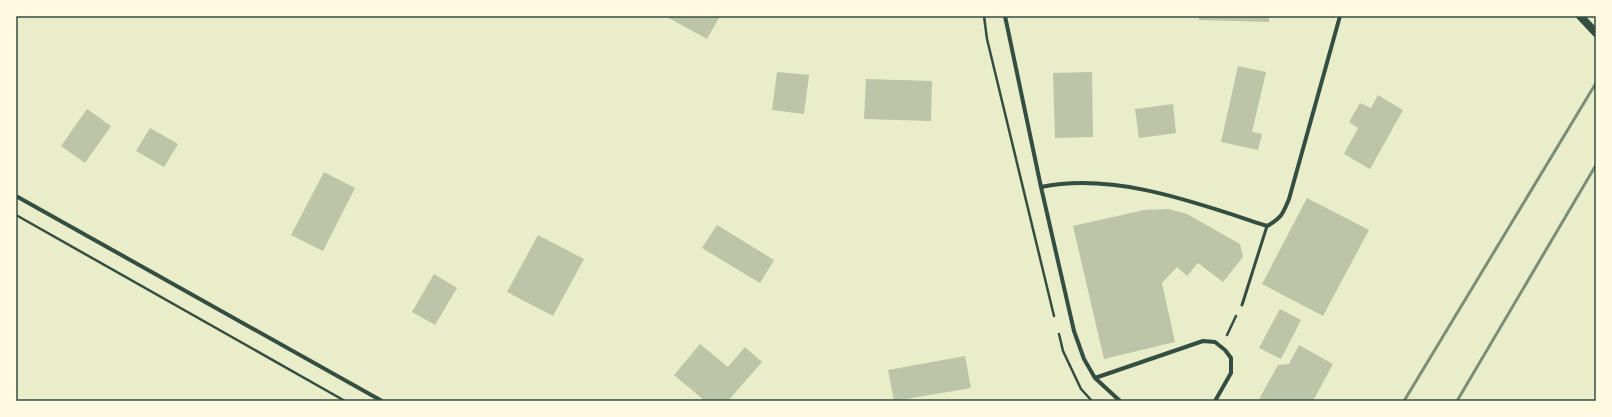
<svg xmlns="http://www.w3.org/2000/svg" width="1612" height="417" viewBox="0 0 1612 417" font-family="'Golos Text',sans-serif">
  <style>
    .building { fill: #bcc5a7 }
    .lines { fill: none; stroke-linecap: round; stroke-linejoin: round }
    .path { stroke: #344e41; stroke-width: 2.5 }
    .service { stroke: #344e41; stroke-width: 3 }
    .minor { stroke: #344e41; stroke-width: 4 }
    .secondary { stroke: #344e41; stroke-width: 8 }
    .rail { stroke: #7c8e77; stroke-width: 3 }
    .neatline { fill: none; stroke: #344e41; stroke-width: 1.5 }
  </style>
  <rect width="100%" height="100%" fill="#e9edc9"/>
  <path class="building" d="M665,16H720L707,39Z
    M1199,16H1269V22L1199,20Z
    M1238,66L1266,72L1252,132L1262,134L1258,150L1221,142Z
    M777,72L809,75L804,114L772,110Z
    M1092,72L1093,137L1055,138L1053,73Z
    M866,79L932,81L931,121L864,119Z
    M1378,95L1403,110L1370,169L1344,154L1358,128L1349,122L1360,103L1371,108Z
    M1173,104L1176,133L1139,138L1135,109Z
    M87,109L111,126L85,163L61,146Z
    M150,128L178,144L164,167L136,151Z
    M324,172L355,188L323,251L291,235Z
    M1307,198L1369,230L1323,316L1262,284Z
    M1168,209L1187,214L1240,244L1243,257L1223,282L1198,263L1187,276L1177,267L1162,283L1175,342L1104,359L1073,226L1144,210Z
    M717,225L774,260L760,283L702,248Z
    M538,235L584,259L553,316L507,292Z
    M434,274L457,288L435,325L412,312Z
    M1280,309L1301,320L1281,359L1259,348Z
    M700,344L728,367L745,347L762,362L728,401H705L674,375Z
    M1299,345L1333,364L1313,401H1258L1278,365L1289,364Z
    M965,356L971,388L894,401L888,370Z"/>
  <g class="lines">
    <path class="path" d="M984,16L987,39L1054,316
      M16,215L345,401
      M1059,334L1063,351L1081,389L1092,401
      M1227,335L1236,316"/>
    <path class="service" d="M1242,305L1267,226"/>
    <path class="minor" d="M1005,16L1041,187L1074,331L1084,359L1095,378L1120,401
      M1041,187C1115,172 1197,203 1267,226C1282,218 1283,213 1289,199L1340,16
      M16,196L382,401
      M1095,378L1203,341L1215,342L1225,350L1231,358V373L1215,401"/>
    <path class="secondary" d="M1580,16L1596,33"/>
    <path class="rail" d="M1404,401L1596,83
      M1457,401L1596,165"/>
  </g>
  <rect width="1612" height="417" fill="none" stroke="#fefae0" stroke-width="34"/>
  <rect x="17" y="17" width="1578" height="383" class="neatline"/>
</svg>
